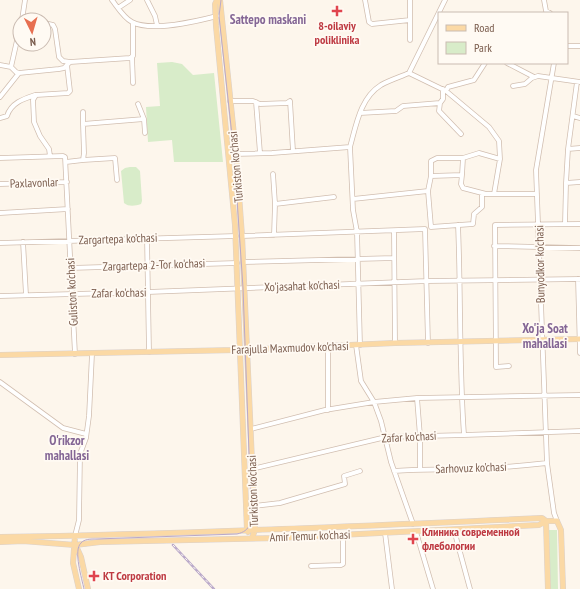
<svg xmlns="http://www.w3.org/2000/svg" width="580" height="589" viewBox="0 0 580 589" font-family="'PT Sans Narrow',sans-serif">
  <style>
    .green { fill: #d8ecc9 }
    .lines { fill: none; stroke-linecap: round; stroke-linejoin: round }
    .minor-casing { stroke: #d1beb0; stroke-width: 5.5 }
    .major-casing { stroke: #dad1cd; stroke-width: 6 }
    .minor { stroke: #fff; stroke-width: 4 }
    .major { stroke: #fbd9a5; stroke-width: 5 }
    .tram { stroke: #b9a8c9; stroke-width: 1 }
    .rail-casing { stroke: #b9a8c9; stroke-width: 2.5 }
    .rail { stroke: #fffaf3; stroke-width: 1; stroke-dasharray: 3; stroke-linecap: butt }
    .health-dot { fill: #e0444e; stroke: #fffaf3; stroke-width: 1.5 }
    .labels { text-anchor: middle; stroke-width: 3.5; stroke-linejoin: round; paint-order: stroke }
    .health-label { font-size: 12px; font-weight: bold; fill: #be3a42; stroke: #fffaf3; text-anchor: start }
    .street-label { font-size: 12px; fill: #7a5c4d; stroke: #fffaf3 }
    .neighbourhood-label { font-size: 13px; font-weight: bold; fill: #846695; stroke: #fffaf3 }
  </style>
  <rect width="100%" height="100%" fill="#fdf6ec"/>
  <path class="green" d="M172,62L182,64L193,75L214,73L223,162H174L172,140L148,142L146,107L160,106L157,63Z
    M130,167H136L140,171L142,201L141,204C135,206 129,207 124,203L121,171L125,168Z
    M549,530H557L558,589H550Z"/>
  <g class="lines">
    <g class="minor-casing">
      <path id="minor" d="M112,0C118,8 124,18 132,22C151,32 198,21 217,16
        M147,0L155,16L157,25
        M365,0L369,22L372,24L410,20V40
        M544,0L546,11L550,13
        M118,8L130,0
        M22,18L31,20
        M22,20L25,0
        M410,20V0
        M44,23L53,25L55,29L59,57L63,61L70,62
        M567,46H580
        M132,57L133,83
        M507,63L534,77
        M554,63L536,170L547,463L554,513L557,521
        M0,65L11,67L16,72L19,73L59,69L64,68L70,62L130,58L133,56V23
        M11,67L20,27
        M409,73L446,91L489,127L499,141L500,159L494,194H537
        M513,86L525,84L532,78L538,76L580,82
        M443,89V99L440,103L439,111L461,134
        M446,91L448,87L474,80L485,63
        M0,97L19,73
        M230,101H253L260,104L287,103L290,101L293,151
        M256,102L260,153
        M138,104L144,119
        M83,112V124
        M360,113L396,111L403,106L440,103
        M573,116L580,118
        M0,118L7,116C11,103 23,99 35,95
        M350,147L353,210L357,232L360,345
        M568,149L580,148
        M230,155L234,154L272,153L350,147C356,126 360,98 381,85C390,80 400,77 409,73L445,0
        M50,156L49,149L40,136L34,122L33,100L36,95L68,93L70,91L67,65
        M0,158L63,156L65,157L75,354
        M83,160L115,158L117,180
        M66,162L83,160L84,153L83,124L144,119L145,133
        M273,174L275,204L274,235
        M462,175L463,158
        M566,183L568,149L577,82
        M0,184L67,182
        M428,191L431,227L473,224L474,214L482,207V193
        M494,194H486L463,188L461,184L462,175L431,176V161L437,158H463L479,153L500,159
        M353,199L428,191L431,176
        M275,204L334,197
        M0,213L68,209
        M565,224L566,183L580,182
        M458,225C461,295 459,365 464,435
        M394,231L395,343
        M242,236L425,229L428,343
        M147,238L149,352
        M23,242L26,295
        M0,243L236,236
        M494,246L580,248
        M243,262L394,258
        M70,268L237,263
        M578,279L580,353
        M0,296L148,292L427,281L580,279
        M356,345L361,381L374,402L381,421L391,462L413,524
        M328,346V410
        M509,366L496,367L495,225L580,224
        M0,382L63,428L86,434
        M417,398L420,436V469
        M251,429L325,410L374,402L417,398L580,395
        M252,469L386,437L464,435L580,431
        M394,471C418,469 442,470 466,469C493,468 520,466 547,463
        M254,506L280,503L345,484L344,476L360,471
        M454,530L470,589
        M416,532L433,589
        M385,533L392,589
        M75,536L79,520L80,454L86,438L89,416L92,354
        M311,566L341,565L343,564V535"/>
    </g>
    <g class="major-casing">
      <path id="major" d="M217,0L215,4L216,26L235,225L247,530L248,532
        M220,0L236,154L242,236L255,530L252,538
        M0,355L236,350L395,343L580,339
        M546,521L548,589
        M75,536L73,563L79,589
        M0,537C181,534 362,526 542,518L546,521H557L561,530L563,589
        M0,542L23,541L75,545L100,542L279,538L539,525L546,521
        M76,546L81,557L88,589"/>
    </g>
    <use href="#minor" class="minor"/>
    <use href="#major" class="major"/>
    <path class="tram" d="M84,589C82,579 73,550 81,543C84,539 91,539 96,539L237,534C251,531 252,521 251,508L243,288L234,154L219,16L221,0"/>
    <g class="rail-casing">
      <path id="rail" d="M173,545L214,589"/>
    </g>
    <use href="#rail" class="rail"/>
  </g>
  <g class="health-dot">
    <path d="M335 5h4v4h4v4h-4v4h-4v-4h-4v-4h4z"/>
    <path d="M411 533h4v4h4v4h-4v4h-4v-4h-4v-4h4z"/>
    <path d="M92 570h4v4h4v4h-4v4h-4v-4h-4v-4h4z"/>
  </g>
  <g class="labels">
    <g class="health-label">
      <text x="337" y="30" text-anchor="middle">8-oilaviy<tspan x="337" dy="14">poliklinika</tspan></text>
      <text x="422" y="536">Клиника современной<tspan x="422" dy="14">флебологии</tspan></text>
      <text x="103" y="580">KT Corporation</text>
    </g>
    <g class="street-label">
      <text transform="translate(236 167) rotate(-95)" y="4">Turkiston ko'chasi</text>
      <text transform="translate(34 183) rotate(-2)" y="4">Paxlavonlar</text>
      <text transform="translate(118 239) rotate(-2)" y="4">Zargartepa ko'chasi</text>
      <text transform="translate(540 264) rotate(-91)" y="4">Bunyodkor ko'chasi</text>
      <text transform="translate(154 265) rotate(-2)" y="4">Zargartepa 2-Tor ko'chasi</text>
      <text transform="translate(302 286) rotate(-2)" y="4">Xo'jasahat ko'chasi</text>
      <text transform="translate(72 292) rotate(-93)" y="4">Guliston ko'chasi</text>
      <text transform="translate(119 293) rotate(-1)" y="4">Zafar ko'chasi</text>
      <text transform="translate(290 348) rotate(-2)" y="4">Farajulla Maxmudov ko'chasi</text>
      <text transform="translate(409 437) rotate(-3)" y="4">Zafar ko'chasi</text>
      <text transform="translate(471 468) rotate(-2)" y="4">Sarhovuz ko'chasi</text>
      <text transform="translate(253 491) rotate(-92)" y="4">Turkiston ko'chasi</text>
      <text transform="translate(310 536) rotate(-2)" y="4">Amir Temur ko'chasi</text>
    </g>
    <g class="neighbourhood-label">
      <text x="268" y="24">Sattepo maskani</text>
      <text x="545" y="333">Xo'ja Soat<tspan x="545" dy="15">mahallasi</tspan></text>
      <text x="67" y="445">O'rikzor<tspan x="67" dy="15">mahallasi</tspan></text>
    </g>
  </g>
  <rect x="438" y="12" width="130" height="52" fill="#fffaf3" stroke="#cabbb1"/>
  <rect x="446" y="25" width="20" height="6" fill="#fbd9a5" stroke="#cabbb1"/>
  <text x="474" y="32" font-size="12" fill="#7a5c4d">Road</text>
  <rect x="446" y="42" width="20" height="12" fill="#d8ecc9" stroke="#cabbb1"/>
  <text x="474" y="52" font-size="12" fill="#7a5c4d">Park</text>
  <g transform="translate(32 32) rotate(175)"><circle r="19" fill="#fffaf3" stroke="#cabbb1"/>
  <path d="M0-3L7 15L0 10L-7 15Z" fill="#e76f51"/>
  <text y="-6" font-size="11" font-weight="bold" text-anchor="middle" fill="#7a5c4d">N</text>
  </g>
</svg>
